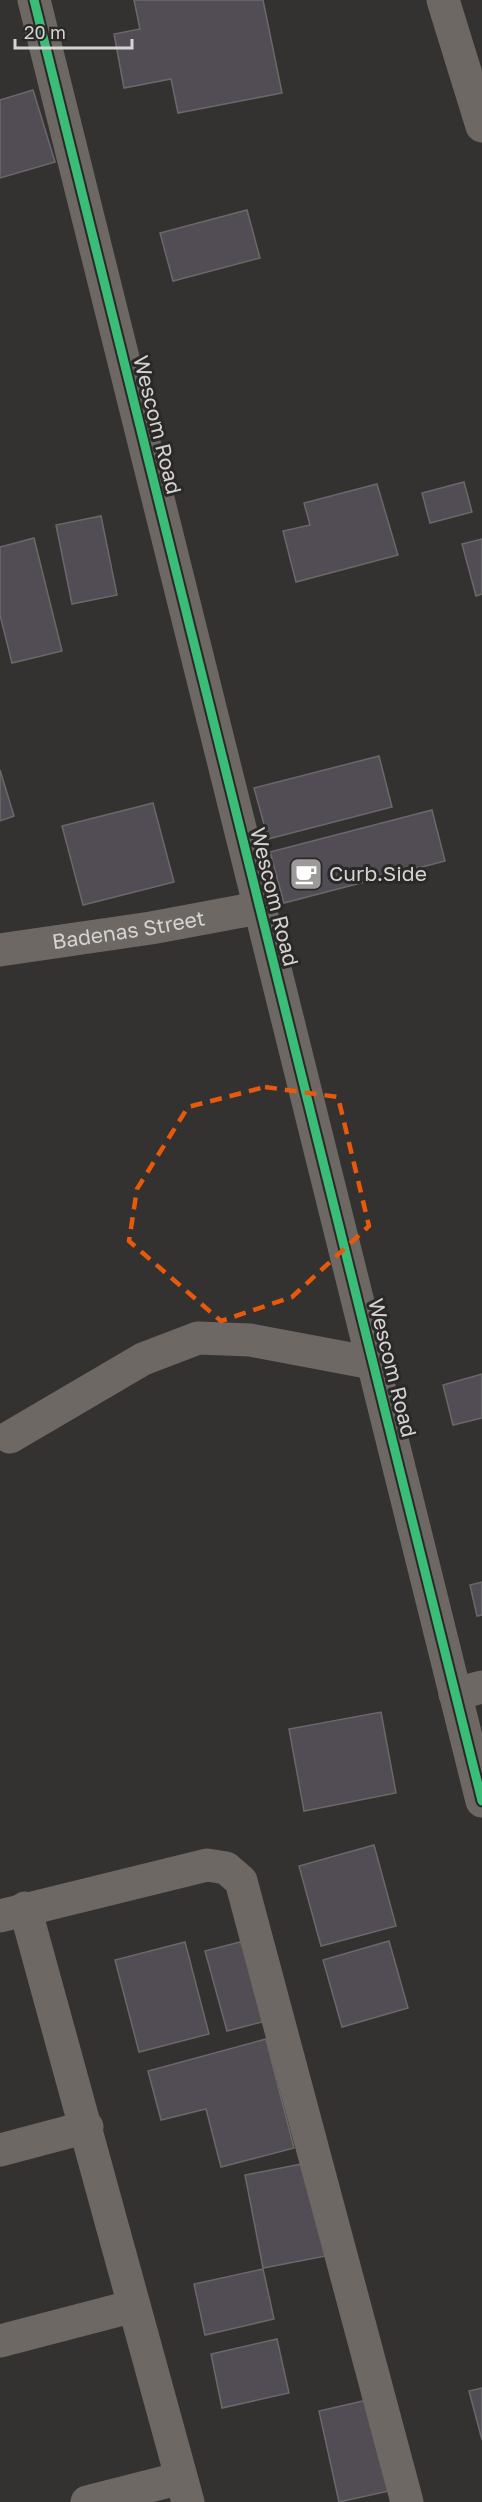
<svg xmlns="http://www.w3.org/2000/svg" width="482" height="2502" viewBox="0 0 482 2502" font-family="'Golos Text',sans-serif">
  <style>
    .building { fill: #524d54; stroke: #696969; stroke-width: 1.5 }
    .lines { fill: none; stroke-linecap: round; stroke-linejoin: round }
    .minor { stroke: #6e6864; stroke-width: 33 }
    .cycleway-casing { stroke: #2a2927; stroke-width: 13 }
    .cycleway { stroke: #3abd76; stroke-width: 9 }
    .marked { fill: none; stroke: #e8590c; stroke-width: 4.5; stroke-dasharray: 12 8; stroke-linejoin: round }
    .labels { text-anchor: middle; stroke-width: 6; stroke-linejoin: round; paint-order: stroke }
    .street-label { font-size: 21px; fill: #d5d4d3; stroke: #2a2927 }
    .poi-label { font-size: 21px; fill: #d5d4d3; stroke: #2a2927; text-anchor: start }
  </style>
  <rect width="100%" height="100%" fill="#333231"/>
  <path class="building" d="M134,0H263L282,93L178,113L171,79L124,88L114,34L140,29Z
    M33,90L55,162L0,178V100Z
    M247,210L260,258L173,281L160,233Z
    M464,482L472,512L430,523L422,493Z
    M377,484L398,555L296,582L283,531L310,525L304,503Z
    M101,516L117,595L72,604L56,525Z
    M34,538L62,651L12,663L0,615V547Z
    M482,539V594L476,596L462,544Z
    M379,756L392,807L268,839L254,788Z
    M0,770L14,816L0,821Z
    M153,803L174,882L83,905L62,826Z
    M432,810L445,861L284,903L270,852Z
    M482,1374V1418L453,1425L443,1385Z
    M482,1582V1615L477,1616L470,1585Z
    M381,1712L396,1793L304,1811L289,1729Z
    M374,1845L396,1926L321,1946L299,1866Z
    M244,1941L266,2021L227,2031L205,1951Z
    M389,1941L408,2008L342,2027L323,1960Z
    M185,1942L209,2034L139,2052L115,1960Z
    M266,2039L294,2148L221,2167L206,2109L161,2120L148,2071Z
    M307,2163L326,2256L263,2268L245,2175Z
    M263,2269L274,2319L205,2335L194,2284Z
    M277,2339L289,2393L222,2408L211,2354Z
    M482,2388V2440L469,2391Z
    M376,2398L398,2489L339,2502L319,2411Z"/>
  <g class="lines">
    <g class="minor">
      <path d="M34,0L482,1801"/>
      <path d="M443,0L482,126"/>
      <path id="s1" d="M0,950L151,928L258,908"/>
      <path d="M10,1437L143,1359L198,1338L250,1340L372,1363"/>
      <path d="M455,1694L482,1687"/>
      <path d="M25,1908L188,2502"/>
      <path d="M0,1916L207,1865L226,1868L241,1881L407,2502"/>
      <path d="M0,2150L87,2127"/>
      <path d="M0,2341L134,2306"/>
      <path d="M87,2502L181,2478"/>
    </g>
    <g class="cycleway-casing">
      <path id="cycleway" d="M34,0L482,1801"/>
    </g>
    <use href="#cycleway" class="cycleway"/>
  </g>
  <path class="marked" d="M265,1087L338,1097L369,1226L292,1297L221,1321L129,1241L137,1189L188,1107Z"/>
  <defs>
    <g id="cafe-square" transform="scale(1.725)"><rect x="-9" y="-9" width="18" height="18" rx="4" fill="#9c9b9a" stroke="#2a2927"/><path d="M-5.5-4.5H6V0H3Q3 3.5 0 3.5H-2.5Q-5.5 3.5-5.5 0ZM3-3.2v2h1.7v-2ZM-6 4.5H4V6H-6Z" fill="#fff"/></g>
  </defs>
  <g fill-rule="evenodd">
    <use href="#cafe-square" x="306" y="874"/>
  </g>
  <g class="labels">
    <g class="street-label">
      <text transform="translate(157 425) rotate(76)" y="7">Wescom Road</text>
      <text transform="translate(274 897) rotate(76)" y="7">Wescom Road</text>
      <text dy="7" stroke="none"><textPath href="#s1" startOffset="130">Badenas Street</textPath></text>
      <text transform="translate(392 1368) rotate(76)" y="7">Wescom Road</text>
    </g>
    <g class="poi-label">
      <text x="329" y="881">Curb.Side</text>
    </g>
  </g>
  <path d="M15 39v9h117v-9" fill="none" stroke="#d5d4d3" stroke-width="3"/>
  <text x="24" y="39" font-size="18" fill="#d5d4d3" stroke="#2a2927" stroke-width="4.5" paint-order="stroke">20 m</text>
</svg>
